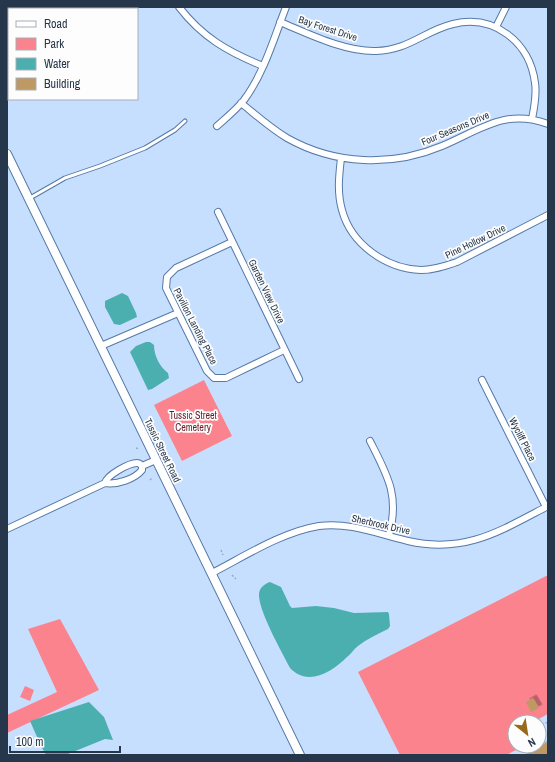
<svg xmlns="http://www.w3.org/2000/svg" width="555" height="762" viewBox="0 0 555 762" font-family="'Archivo Narrow',sans-serif">
  <style>
    .green { fill: #fb838e }
    .water { fill: #4cafaf }
    .building { fill: #be9964; filter: url(#shadow) }
    .lines { fill: none; stroke-linecap: round; stroke-linejoin: round }
    .lane-casing { stroke: #5579a7; stroke-width: 5 }
    .street-casing { stroke: #5579a7; stroke-width: 8 }
    .secondary-casing { stroke: #5579a7; stroke-width: 10 }
    .path { stroke: #94aac5; stroke-width: 1.5; stroke-dasharray: 2 2; stroke-linecap: butt }
    .lane { stroke: #fff; stroke-width: 3 }
    .street { stroke: #fff; stroke-width: 6 }
    .secondary { stroke: #fff; stroke-width: 8 }
    .labels { text-anchor: middle; stroke-width: 3.5; stroke-linejoin: round; paint-order: stroke }
    .street-label { font-size: 10px; fill: #27374b; stroke: #fdfdfd }
    .park-label { font-size: 10px; fill: #6a1c29; stroke: #fdfdfd }
  </style>
  <defs>
    <filter id="shadow"><feDropShadow dx="3.5" dy="-3.5" stdDeviation="0" flood-color="#0004"/></filter>
  </defs>
  <rect width="100%" height="100%" fill="#c7dffe"/>
  <path class="green" d="M204,380L232,436L182,461L154,405Z
    M548,575V714L533,722H515V746H524L506,755H400L358,672Z
    M60,619L99,690L7,733V715L57,692L28,629Z
    M25,686L34,690L30,701L20,697Z"/>
  <path class="water" d="M52,7H95L96,9H50Z
    M122,293L128,296L136,313L137,317L120,325L114,324L105,307V301Z
    M146,342H150L154,345C154,356 160,367 168,373L169,378L152,389L148,390L130,352L136,346Z
    M270,582L281,587L290,606L292,608L316,606L334,608L354,613L388,612L389,614L390,626L388,629C378,634 367,639 358,646C354,649 351,654 347,657C332,672 308,687 290,668C282,652 259,612 259,595C259,588 264,584 270,582Z
    M89,702L104,717L113,740L105,739L68,754L46,755L41,746L30,721Z"/>
  <path class="building" d="M533,698L539,708L531,712L526,702Z
    M548,742V755H524Z"/>
  <g class="lines">
    <g class="lane-casing">
      <path id="lane" d="M30,198L65,178L100,166L145,148L175,130L185,121"/>
    </g>
    <g class="street-casing">
      <path id="street" d="M179,7C202,37 228,52 263,66
        M280,22C309,34 345,52 376,51C409,50 424,31 453,24C494,14 530,42 535,83C537,95 534,108 532,119
        M496,27L506,7
        M241,103C256,115 270,128 287,138C335,165 392,167 442,146C480,130 505,108 548,124
        M217,126C226,118 236,110 244,100C264,73 274,38 286,7
        M341,158C339,176 337,192 342,210C351,244 386,269 421,270C434,270 445,266 457,262L548,215
        M218,212L299,379
        M232,242L176,268L167,277L166,288L207,371L214,378H226L284,350
        M101,346L178,313
        M482,380L546,507
        M370,441C387,475 400,495 389,535
        M105,483C107,475 129,463 137,463C140,463 140,464 142,466L156,460
        M7,529L105,483C117,485 135,479 142,470V466
        M212,573C245,556 282,532 319,526C350,522 378,534 408,541C465,554 500,531 548,506"/>
    </g>
    <g class="secondary-casing">
      <path id="secondary" d="M7,154L300,755"/>
    </g>
    <path class="path" d="M136,448L139,449
      M150,480L152,478
      M221,550L223,555
      M232,575L236,579
      M542,725L548,722"/>
    <use href="#lane" class="lane"/>
    <use href="#street" class="street"/>
    <use href="#secondary" class="secondary"/>
  </g>
  <g class="labels">
    <g class="street-label">
      <text transform="translate(328 28) rotate(18)" y="4">Bay Forest Drive</text>
      <text transform="translate(455 128) rotate(-23)" y="4">Four Seasons Drive</text>
      <text transform="translate(475 241) rotate(-26)" y="4">Pine Hollow Drive</text>
      <text transform="translate(267 291) rotate(64)" y="4">Garden View Drive</text>
      <text transform="translate(196 326) rotate(63)" y="4">Pavilion Landing Place</text>
      <text transform="translate(523 439) rotate(63)" y="4">Wycliff Place</text>
      <text transform="translate(163 450) rotate(64)" y="4">Tussic Street Road</text>
      <text transform="translate(381 524) rotate(13)" y="4">Sherbrook Drive</text>
    </g>
    <g class="park-label">
      <text x="193" y="419">Tussic Street<tspan x="193" dy="12">Cemetery</tspan></text>
    </g>
  </g>
  <rect width="555" height="762" fill="none" stroke="#27374b" stroke-width="16"/>
  <rect x="8" y="8" width="130" height="92" fill="#fdfdfd" stroke="#a7aeb6"/>
  <rect x="16" y="21" width="20" height="6" fill="#ffffff" stroke="#a7aeb6"/>
  <text x="44" y="28" font-size="12" fill="#27374b">Road</text>
  <rect x="16" y="38" width="20" height="12" fill="#fb838e" stroke="#a7aeb6"/>
  <text x="44" y="48" font-size="12" fill="#27374b">Park</text>
  <rect x="16" y="58" width="20" height="12" fill="#4cafaf" stroke="#a7aeb6"/>
  <text x="44" y="68" font-size="12" fill="#27374b">Water</text>
  <rect x="16" y="78" width="20" height="12" fill="#be9964" stroke="#a7aeb6"/>
  <text x="44" y="88" font-size="12" fill="#27374b">Building</text>
  <g transform="translate(527 734) rotate(150)"><circle r="19" fill="#fdfdfd" stroke="#a7aeb6"/>
  <path d="M0-3L7 15L0 10L-7 15Z" fill="#98691a"/>
  <text y="-6" font-size="11" font-weight="bold" text-anchor="middle" fill="#27374b">N</text>
  </g>
  <path d="M10 746v6h110v-6" fill="none" stroke="#27374b" stroke-width="2"/>
  <text x="16" y="746" font-size="12" fill="#27374b" stroke="#fdfdfd" stroke-width="3" paint-order="stroke">100 m</text>
</svg>
